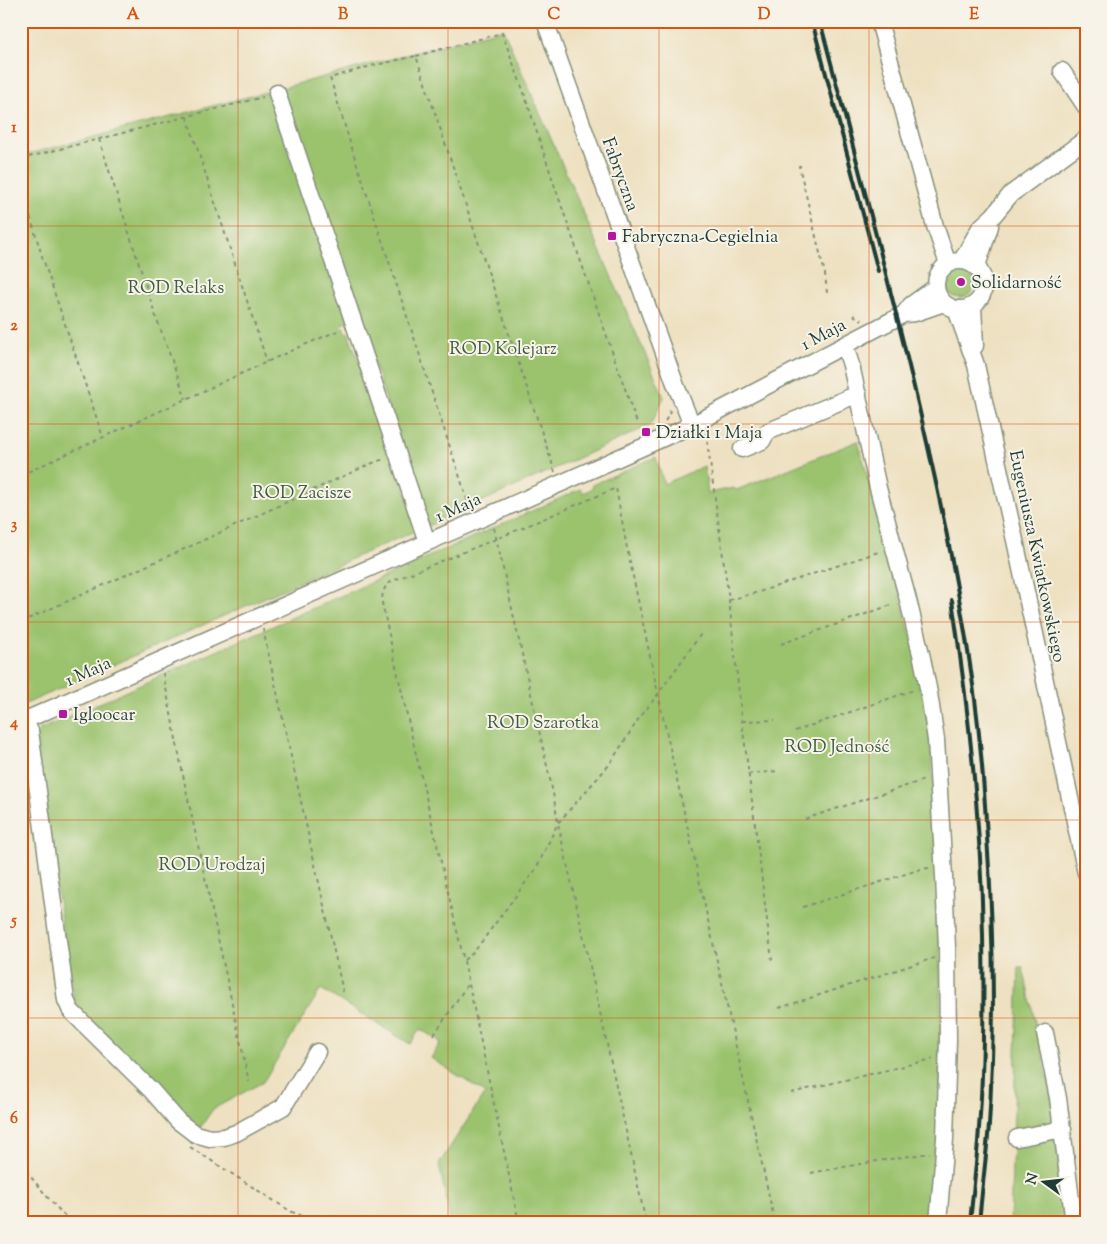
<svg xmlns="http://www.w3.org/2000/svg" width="1107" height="1244" viewBox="0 0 1107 1244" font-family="'Sorts Mill Goudy',serif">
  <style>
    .green { fill: #9bc36e; stroke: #5d8051 }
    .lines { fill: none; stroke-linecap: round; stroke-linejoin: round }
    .minor-casing { stroke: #868f7a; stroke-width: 19 }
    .path { stroke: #868f7a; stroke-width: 2; stroke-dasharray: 4 4; stroke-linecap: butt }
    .minor { stroke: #fff; stroke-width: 16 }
    .rail { stroke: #1f3d34; stroke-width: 4 }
    .grid { fill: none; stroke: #d45610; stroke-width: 1; stroke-opacity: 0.55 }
    .poi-dot { fill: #b5179e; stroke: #f7f3e8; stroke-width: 2 }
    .labels { text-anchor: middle; stroke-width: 4; stroke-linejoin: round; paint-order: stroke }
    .street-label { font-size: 18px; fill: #1f3d34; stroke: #f7f3e8 }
    .poi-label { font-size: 18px; fill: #1f3d34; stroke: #f7f3e8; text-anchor: start }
    .park-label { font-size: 18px; fill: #3e5e42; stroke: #f7f3e8 }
    .neatline { fill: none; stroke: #d45610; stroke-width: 2 }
    .grid-label { font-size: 16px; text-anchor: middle; font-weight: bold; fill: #d45610 }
  </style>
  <rect width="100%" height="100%" fill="#f7f3e8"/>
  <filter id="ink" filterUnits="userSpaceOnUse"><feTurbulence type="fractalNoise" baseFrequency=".02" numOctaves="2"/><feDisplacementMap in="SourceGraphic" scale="10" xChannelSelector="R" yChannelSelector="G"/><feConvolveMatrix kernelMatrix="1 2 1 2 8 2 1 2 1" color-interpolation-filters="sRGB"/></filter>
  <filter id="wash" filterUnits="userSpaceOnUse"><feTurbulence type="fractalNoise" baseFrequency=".0096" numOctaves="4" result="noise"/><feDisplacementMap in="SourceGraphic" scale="20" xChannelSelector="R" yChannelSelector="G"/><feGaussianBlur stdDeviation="1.12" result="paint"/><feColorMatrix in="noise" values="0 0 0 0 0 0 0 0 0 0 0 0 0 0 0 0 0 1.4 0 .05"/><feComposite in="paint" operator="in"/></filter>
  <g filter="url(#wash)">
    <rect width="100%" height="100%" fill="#eee1c1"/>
    <path class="green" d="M503,29L664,397L651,425L428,526L282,88Z
      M266,92L268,100H270L280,130L287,131L348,320L342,326L345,333L348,332L419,529L21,706V156Z
      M946 284a14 14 0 1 1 28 0a14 14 0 1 1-28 0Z
      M858,441L913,643L930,734L939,871L941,1051C938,1056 938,1060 941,1064L938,1148L935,1149L934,1155L937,1158L931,1213L921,1223H451L439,1164L485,1093L431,1058L441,1042L420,1029L410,1044L321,989L263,1082L213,1109L198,1131L75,1007L32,737L39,730L581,489L583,493L593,488L592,485L656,457L664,484L704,466L708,493L734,488L736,490L739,489Z
      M1019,968H1023L1058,1124L1069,1223H1010Z"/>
  </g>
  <g filter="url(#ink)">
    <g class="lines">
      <g class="minor-casing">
        <path id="minor" d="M545,21L676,386L692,425
          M879,21L935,226L948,264
          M1062,71L1086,107
          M277,93L427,542
          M962,260L980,228L993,216L1011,194L1086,139
          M936 285a24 24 0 1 1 48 0a24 24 0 1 1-48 0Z
          M977,266L990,226
          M973,306L975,346
          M956,309L976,365L1016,545L1086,873
          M904,314L911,305L936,287
          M845,346L851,365L878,488L908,600L922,658L929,693L936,740L944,876L947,948L948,1040L945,1139L938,1223
          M742,449L762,441L767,432L858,394
          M25,721L30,731L66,1000L71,1011L151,1090L178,1121L195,1134L210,1138L224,1137L236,1133L283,1107L317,1052
          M21,722L643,447L692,425L904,314L915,313L944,303
          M1045,1033L1058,1098L1074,1223
          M1017,1138L1063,1129"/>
      </g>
      <path class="path" d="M416,56L502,33L522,87L557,193L637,423
        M187,117L267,362
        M99,139L155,314L186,399
        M21,159L263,97
        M801,166H799L825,274L827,293
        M21,186L42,256L103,437
        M928,276L933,265
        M987,302C993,292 994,282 989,271
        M853,315L862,320
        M665,421L669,415L670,410
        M706,433L729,600L742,721L772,960
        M21,475L297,348L342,329
        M470,508L353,152L330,78L371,66L416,56L555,472
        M494,528L553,793L559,828L581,925L646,1223
        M729,600L759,592L881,551
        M21,622L193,545L370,464L384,459
        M263,629L343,992
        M781,644L894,604
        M163,673L185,785L249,1082
        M742,721L775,720
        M795,731L914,690
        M748,774L778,771
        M805,819L924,780
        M1083,885L1086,898
        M803,907L921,869L929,868
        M464,960L474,952L526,882L536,869L558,823L609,765L638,720L658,694L701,634
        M779,1008L934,958
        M434,1035L467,985
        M791,1093L933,1059
        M190,1147L290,1211L319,1223
        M21,1165L50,1200L71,1223
        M811,1173L877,1161L930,1153
        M519,1223L464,961L406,711L382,603C382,593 384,586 392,581L496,539L616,488L627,548L658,694L775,1223"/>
      <use href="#minor" class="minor"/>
      <path class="rail" d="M812,21L878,271
        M820,21C850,136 881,251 909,366C934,469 957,573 972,678C980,731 984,784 987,837C994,933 995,1029 989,1125C986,1158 982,1190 979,1223
        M952,600C969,711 981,823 983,935C984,999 984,1065 979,1128C977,1160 973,1191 970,1223"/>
    </g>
  </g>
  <path class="grid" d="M238,21V1223M448,21V1223M659,21V1223M869,21V1223M21,226H1086M21,424H1086M21,622H1086M21,820H1086M21,1018H1086"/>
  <g class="poi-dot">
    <rect x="607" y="231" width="10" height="10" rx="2.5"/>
    <circle cx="961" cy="282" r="5"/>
    <rect x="641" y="427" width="10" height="10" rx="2.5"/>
    <rect x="58" y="709" width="10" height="10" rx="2.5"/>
  </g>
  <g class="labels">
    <g class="street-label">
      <text transform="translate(621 174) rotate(70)" y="6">Fabryczna</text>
      <text transform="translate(823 334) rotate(-28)" y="6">1 Maja</text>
      <text transform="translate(458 507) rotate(-24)" y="6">1 Maja</text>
      <text transform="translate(1038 556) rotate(78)" y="6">Eugeniusza Kwiatkowskiego</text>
      <text transform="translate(88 671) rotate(-24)" y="6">1 Maja</text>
    </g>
    <g class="poi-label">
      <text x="622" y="242">Fabryczna-Cegielnia</text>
      <text x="971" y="288">Solidarność</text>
      <text x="656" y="438">Działki 1 Maja</text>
      <text x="73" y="720">Igloocar</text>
    </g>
    <g class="park-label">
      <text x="176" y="293">ROD Relaks</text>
      <text x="503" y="354">ROD Kolejarz</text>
      <text x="302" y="498">ROD Zacisze</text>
      <text x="543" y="728">ROD Szarotka</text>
      <text x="837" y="752">ROD Jedność</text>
      <text x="212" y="870">ROD Urodzaj</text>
    </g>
  </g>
  <rect width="1107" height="1244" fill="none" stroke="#f7f3e8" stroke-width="55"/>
  <g transform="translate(1044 1182) rotate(285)" stroke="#f7f3e8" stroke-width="4" paint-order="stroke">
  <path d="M0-4L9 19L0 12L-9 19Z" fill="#1f3d34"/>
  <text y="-8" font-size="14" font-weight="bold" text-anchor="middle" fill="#1f3d34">N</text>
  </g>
  <rect x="28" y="28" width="1052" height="1188" class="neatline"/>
  <g class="grid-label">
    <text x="133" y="19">A</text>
    <text x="343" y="19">B</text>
    <text x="554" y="19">C</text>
    <text x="764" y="19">D</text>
    <text x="974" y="19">E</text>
    <text x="14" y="132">1</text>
    <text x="14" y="330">2</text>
    <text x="14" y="529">3</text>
    <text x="14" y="727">4</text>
    <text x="14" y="925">5</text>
    <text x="14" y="1123">6</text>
  </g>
</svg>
